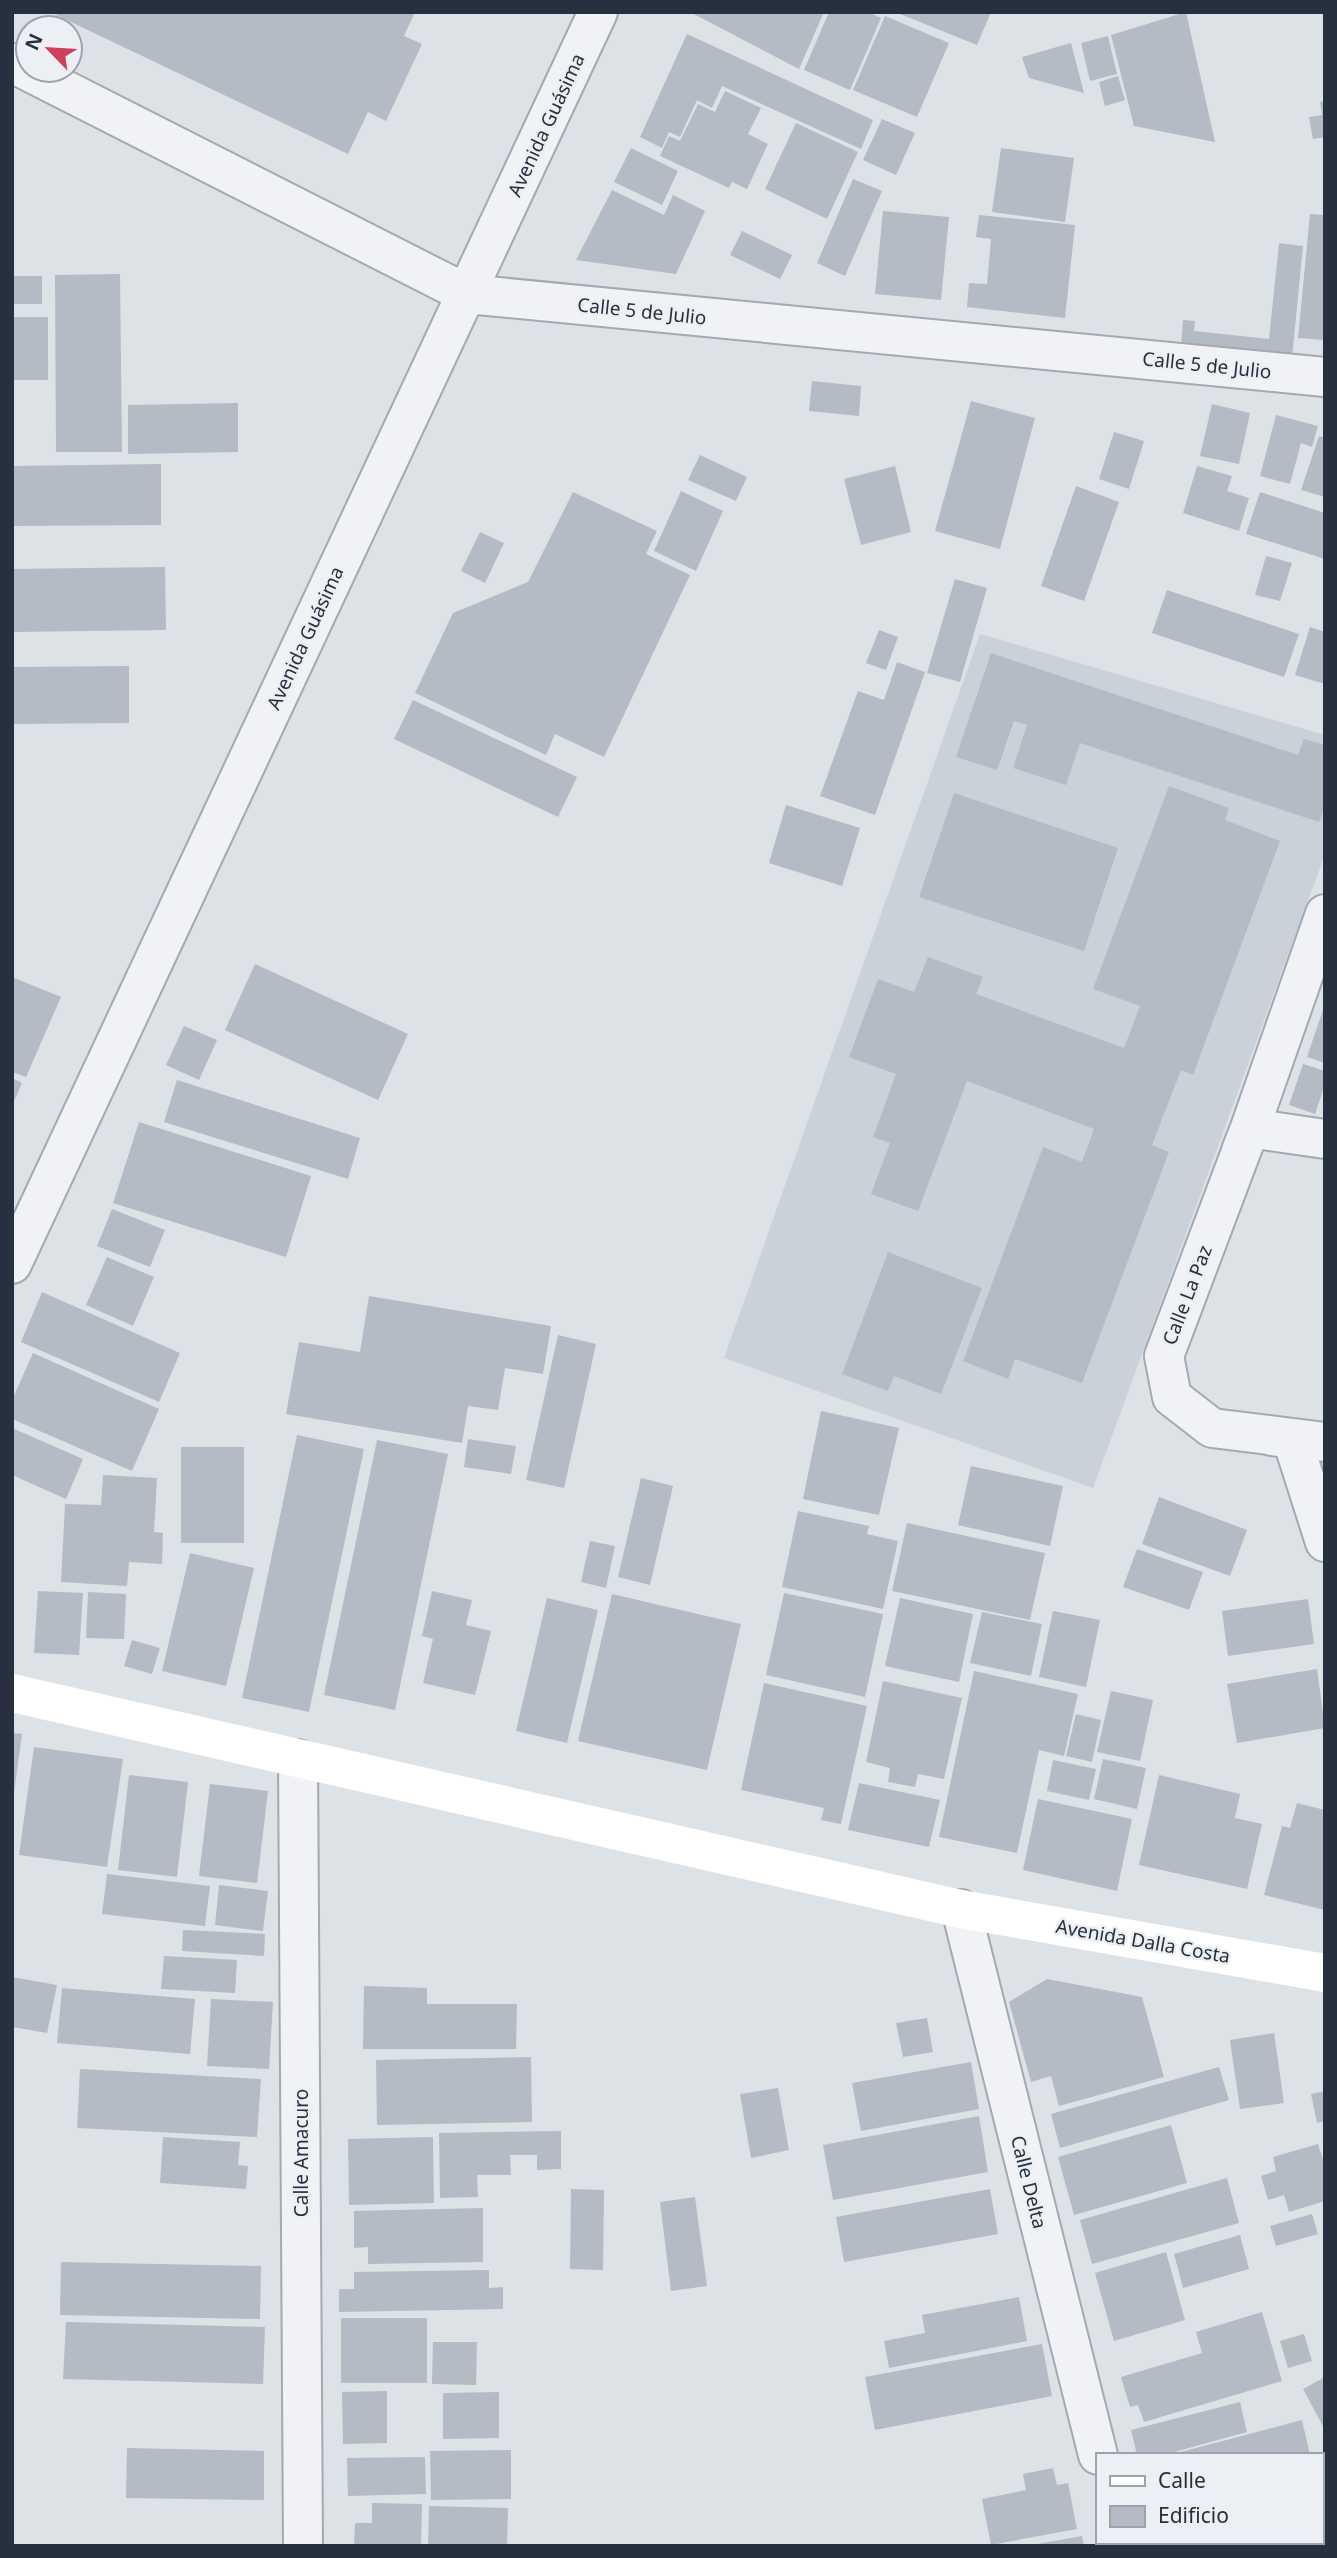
<svg xmlns="http://www.w3.org/2000/svg" width="1337" height="2558" viewBox="0 0 1337 2558" font-family="'Noto Sans',sans-serif">
  <style>
    .built { fill: #cbd1d9 }
    .building { fill: #b4bbc4 }
    .lines { fill: none; stroke-linecap: round; stroke-linejoin: round }
    .street-casing { stroke: #a3a9b1; stroke-width: 42 }
    .street { stroke: #f0f2f6; stroke-width: 38 }
    .secondary { stroke: #fff; stroke-width: 38 }
    .labels { text-anchor: middle; stroke-width: 5; stroke-linejoin: round; paint-order: stroke }
    .street-label { font-size: 19px; fill: #27303e; stroke: #ecf0f5 }
  </style>
  <rect width="100%" height="100%" fill="#dde2e7"/>
  <path class="built" d="M980,634L1325,735V854L1093,1488L724,1358Z"/>
  <path class="building" d="M50,12H415L404,36L422,44L386,121L368,112L348,154Z
    M690,12H824L799,69Z
    M829,12H868L881,18L850,90L804,70Z
    M895,12H991L977,45Z
    M1186,12L1215,142L1134,126L1111,35Z
    M885,16L949,43L917,117L853,90Z
    M687,34L873,120L861,149L722,86L712,108L697,100L680,137L669,132L662,148L640,137Z
    M1108,36L1117,74L1090,81L1081,43Z
    M1071,43L1084,93L1029,78L1022,57Z
    M1118,76L1125,100L1105,106L1099,82Z
    M725,91L761,108L748,134L768,144L747,189L732,182L729,188L660,156L669,136L680,141L698,104L715,112Z
    M1325,101V137L1313,139L1309,117L1322,115L1320,102Z
    M882,119L915,133L896,175L863,160Z
    M796,123L858,152L827,219L765,189Z
    M631,148L678,171L662,205L614,182Z
    M1001,148L1074,158L1065,222L992,212Z
    M853,179L882,191L845,276L817,263Z
    M612,190L664,215L673,195L705,211L676,274L576,260Z
    M883,211L949,217L941,300L875,294Z
    M1310,214L1325,215V340L1298,338Z
    M979,215L1075,225L1065,318L967,307L969,283L987,284L991,239L976,237Z
    M742,231L792,255L780,279L730,255Z
    M1279,243L1303,246L1292,358L1181,347L1183,320L1195,321L1194,331L1269,339Z
    M120,274L122,452H56L55,275Z
    M12,276H42V304H12Z
    M12,317H48V380H12Z
    M812,381L861,386L859,416L809,411Z
    M971,401L1035,418L1000,549L935,531Z
    M238,403V452L128,454V405Z
    M1212,404L1250,413L1239,464L1200,456Z
    M1276,415L1318,426L1312,447L1301,443L1290,484L1260,476Z
    M1114,432L1144,441L1129,489L1099,479Z
    M1319,436L1325,438V497L1301,490Z
    M700,455L747,477L736,501L688,480Z
    M161,464V525L12,526V466Z
    M895,466L911,532L861,545L844,479Z
    M1197,466L1232,476L1227,491L1249,498L1239,531L1183,513Z
    M1076,486L1119,502L1084,601L1041,586Z
    M681,491L723,511L696,571L654,551Z
    M573,492L657,531L646,554L690,575L604,757L555,734L546,755L415,693L453,613L528,582Z
    M1260,492L1325,513V559L1246,534Z
    M480,532L504,543L485,583L461,571Z
    M1266,556L1292,563L1280,601L1255,595Z
    M165,567L166,630L12,632V569Z
    M955,579L987,588L960,682L927,673Z
    M1167,590L1299,634L1284,677L1152,633Z
    M1310,627L1325,632V684L1295,675Z
    M879,630L898,637L886,670L866,663Z
    M991,653L1298,755L1304,739L1325,745V805L1319,822L1080,743L1066,785L1013,768L1027,725L1014,721L997,770L956,757Z
    M897,662L925,672L875,815L820,796L858,691L884,700Z
    M129,666V723L12,724V667Z
    M413,700L577,777L558,817L394,739Z
    M1169,786L1229,808L1225,820L1280,841L1193,1075L1181,1070L1152,1145L1169,1152L1082,1383L1015,1359L1008,1379L963,1361L1043,1147L1082,1162L1094,1129L967,1081L918,1211L871,1194L890,1143L873,1137L896,1074L849,1057L878,979L914,992L928,957L983,977L976,994L1124,1048L1140,1006L1093,989Z
    M954,793L1118,848L1084,951L919,897Z
    M786,805L860,828L842,886L769,863Z
    M255,964L408,1034L378,1100L225,1030Z
    M12,977L61,997L26,1077L12,1072Z
    M1325,1004V1063L1307,1057Z
    M184,1026L217,1040L199,1080L166,1065Z
    M1303,1064L1325,1071V1084L1315,1114L1289,1105Z
    M12,1078L22,1083L12,1106Z
    M177,1080L360,1138L348,1179L164,1122Z
    M139,1122L311,1176L286,1257L113,1203Z
    M112,1209L165,1230L150,1267L97,1246Z
    M888,1252L982,1288L941,1394L894,1376L888,1391L842,1374Z
    M107,1257L154,1277L133,1326L86,1305Z
    M42,1292L180,1353L159,1402L21,1342Z
    M369,1296L551,1326L543,1374L505,1368L498,1410L468,1406L462,1443L286,1414L299,1342L360,1352Z
    M558,1335L596,1344L564,1488L526,1480Z
    M33,1353L159,1409L132,1471L12,1419V1400Z
    M821,1411L899,1428L879,1515L803,1499Z
    M12,1428L83,1459L66,1499L12,1475Z
    M297,1435L364,1449L309,1712L242,1698Z
    M468,1439L516,1446L511,1474L464,1467Z
    M377,1440L448,1454L395,1710L324,1695Z
    M181,1447H244V1543H181Z
    M971,1466L1063,1486L1050,1546L958,1525Z
    M103,1475L157,1478L154,1532L163,1533L162,1564L129,1562L127,1586L61,1582L65,1504L101,1505Z
    M641,1478L673,1486L650,1585L618,1577Z
    M1159,1497L1247,1530L1230,1576L1142,1544Z
    M798,1511L869,1526L867,1534L898,1541L883,1609L782,1587Z
    M907,1523L1045,1553L1030,1620L892,1591Z
    M590,1541L615,1546L606,1588L581,1582Z
    M1137,1549L1203,1572L1189,1610L1123,1587Z
    M190,1553L254,1568L226,1686L162,1671Z
    M38,1591L83,1593L79,1655L34,1653Z
    M432,1591L472,1600L466,1625L491,1631L475,1695L423,1683L433,1639L422,1636Z
    M88,1592L126,1594L124,1639L86,1638Z
    M784,1593L883,1614L865,1697L766,1675Z
    M612,1594L741,1624L707,1770L578,1741Z
    M547,1598L598,1610L567,1743L516,1731Z
    M900,1598L973,1614L959,1682L885,1666Z
    M1308,1599L1314,1644L1228,1656L1222,1611Z
    M1053,1611L1100,1620L1086,1687L1039,1677Z
    M982,1612L1042,1624L1031,1676L970,1663Z
    M132,1640L160,1648L152,1674L124,1666Z
    M1317,1669L1325,1728L1237,1743L1227,1684Z
    M974,1671L1078,1694L1064,1756L1039,1750L1017,1853L939,1837Z
    M883,1681L962,1698L944,1779L918,1774L915,1787L888,1782L890,1768L866,1762Z
    M764,1683L867,1706L841,1824L821,1820L824,1808L741,1790Z
    M1111,1691L1153,1700L1140,1761L1097,1752Z
    M1076,1714L1101,1720L1092,1762L1066,1756Z
    M12,1733L22,1734L14,1793H12Z
    M34,1747L123,1759L107,1867L19,1855Z
    M1103,1759L1146,1768L1137,1809L1094,1799Z
    M1053,1760L1096,1769L1089,1800L1047,1791Z
    M129,1775L188,1782L177,1877L118,1870Z
    M1159,1775L1240,1794L1235,1818L1262,1824L1247,1889L1139,1865Z
    M859,1783L940,1800L929,1847L848,1830Z
    M210,1784L268,1791L257,1883L199,1876Z
    M1038,1799L1132,1819L1117,1891L1023,1870Z
    M1297,1803L1325,1810V1910L1264,1895L1282,1826L1290,1828Z
    M107,1874L210,1886L205,1926L102,1914Z
    M219,1885L268,1891L263,1931L215,1925Z
    M183,1930L265,1934L264,1956L182,1951Z
    M164,1956L237,1960L235,1993L161,1989Z
    M12,1977L57,1985L47,2033L12,2027Z
    M1047,1979L1142,1997L1164,2077L1059,2106L1051,2076L1031,2082L1009,2002Z
    M364,1986L427,1988V2004H517L516,2049H363Z
    M62,1988L195,1999L190,2054L57,2043Z
    M211,1999L273,2002L269,2069L207,2066Z
    M927,2018L933,2052L903,2057L896,2023Z
    M1274,2033L1284,2103L1240,2109L1230,2040Z
    M531,2057L532,2122L377,2125L376,2060Z
    M971,2062L979,2109L861,2131L852,2083Z
    M1219,2067L1229,2100L1060,2148L1051,2114Z
    M80,2069L261,2079L257,2137L77,2128Z
    M778,2088L789,2150L751,2158L740,2094Z
    M1325,2091V2121L1317,2123L1311,2094Z
    M979,2116L988,2172L833,2200L823,2145Z
    M1171,2125L1187,2183L1074,2215L1058,2157Z
    M561,2131V2169L537,2170V2155H510L511,2175H477L478,2197L440,2198L439,2133Z
    M163,2137L240,2142L238,2165L248,2166L246,2189L160,2183Z
    M433,2137L434,2203L349,2205L348,2139Z
    M1318,2144L1325,2166V2201L1289,2212L1284,2195L1268,2200L1261,2176L1276,2171L1273,2157Z
    M1227,2178L1239,2223L1092,2264L1080,2220Z
    M571,2189L604,2190L603,2270L570,2269Z
    M990,2189L998,2234L844,2262L836,2217Z
    M695,2197L707,2286L671,2291L660,2202Z
    M483,2208V2262L368,2264V2247L354,2248V2211Z
    M1312,2214L1318,2234L1276,2246L1270,2226Z
    M1240,2235L1249,2269L1183,2288L1174,2254Z
    M1166,2252L1185,2320L1114,2341L1095,2273Z
    M61,2262L261,2266L260,2319L60,2315Z
    M489,2270V2288L503,2287V2309L339,2312V2289H354V2272Z
    M1019,2297L1027,2341L889,2368L884,2341L925,2333L922,2315Z
    M1262,2312L1282,2381L1144,2422L1138,2405L1130,2407L1121,2377L1202,2353L1196,2332Z
    M341,2318H427V2383H341Z
    M66,2322L265,2327L263,2384L63,2379Z
    M1304,2334L1312,2361L1288,2368L1280,2341Z
    M433,2342H477L476,2385L432,2384Z
    M1042,2344L1052,2396L875,2430L865,2377Z
    M1325,2377V2430L1303,2389Z
    M387,2391V2443L343,2444L342,2392Z
    M499,2392V2438L443,2439V2393Z
    M1240,2402L1247,2432L1163,2455H1137L1131,2430Z
    M1302,2420L1310,2455H1173V2454Z
    M127,2448L264,2451V2500L126,2498Z
    M511,2450V2499L431,2500L430,2451Z
    M425,2457L426,2494L348,2496L347,2458Z
    M1325,2462V2506L1321,2507V2463Z
    M1053,2468L1057,2485L1068,2483L1077,2529L991,2545L982,2499L1026,2490L1023,2474Z
    M372,2503L422,2504L421,2546H354L355,2523H372Z
    M429,2506L508,2508L507,2546H428Z
    M1082,2536L1084,2546H1037V2544Z
    M1155,2542H1204L1205,2545L1156,2546Z"/>
  <g class="lines">
    <g class="street-casing">
      <path id="street" d="M12,63L467,294L1325,377
        M1325,914L1250,1128L1164,1356L1172,1397L1212,1428L1325,1442
        M1241,1151L1250,1128L1325,1139
        M12,1264L598,12
        M1271,1436L1292,1439L1325,1542
        M298,1759L303,2546
        M961,1909L1098,2455
        M1120,2542L1121,2546"/>
    </g>
    <use href="#street" class="street"/>
    <path class="secondary" d="M12,1693L961,1909L1325,1973"/>
  </g>
  <g class="labels">
    <g class="street-label">
      <text transform="translate(546 125) rotate(-65)" y="7">Avenida Guásima</text>
      <text transform="translate(642 311) rotate(6)" y="7">Calle 5 de Julio</text>
      <text transform="translate(1207 365) rotate(6)" y="7">Calle 5 de Julio</text>
      <text transform="translate(305 638) rotate(-65)" y="7">Avenida Guásima</text>
      <text transform="translate(1187 1295) rotate(-69)" y="7">Calle La Paz</text>
      <text transform="translate(1143 1941) rotate(10)" y="7">Avenida Dalla Costa</text>
      <text transform="translate(301 2153) rotate(-90)" y="7">Calle Amacuro</text>
      <text transform="translate(1029 2182) rotate(76)" y="7">Calle Delta</text>
    </g>
  </g>
  <rect width="1337" height="2558" fill="none" stroke="#27303e" stroke-width="28"/>
  <rect x="1096" y="2453" width="228" height="91" fill="#ecf0f5" stroke="#9da3ac" stroke-width="2"/>
  <rect x="1110" y="2476" width="35" height="10" fill="#ffffff" stroke="#9da3ac" stroke-width="2"/>
  <text x="1158" y="2488" font-size="21" fill="#27303e">Calle</text>
  <rect x="1110" y="2506" width="35" height="21" fill="#b4bbc4" stroke="#9da3ac" stroke-width="2"/>
  <text x="1158" y="2523" font-size="21" fill="#27303e">Edificio</text>
  <g transform="translate(49 49) rotate(295)"><circle r="33" fill="#ecf0f5" stroke="#9da3ac" stroke-width="2"/>
  <path d="M0-5L12 26L0 18L-12 26Z" fill="#cf405c"/>
  <text y="-10" font-size="19" font-weight="bold" text-anchor="middle" fill="#27303e">N</text>
  </g>
</svg>
